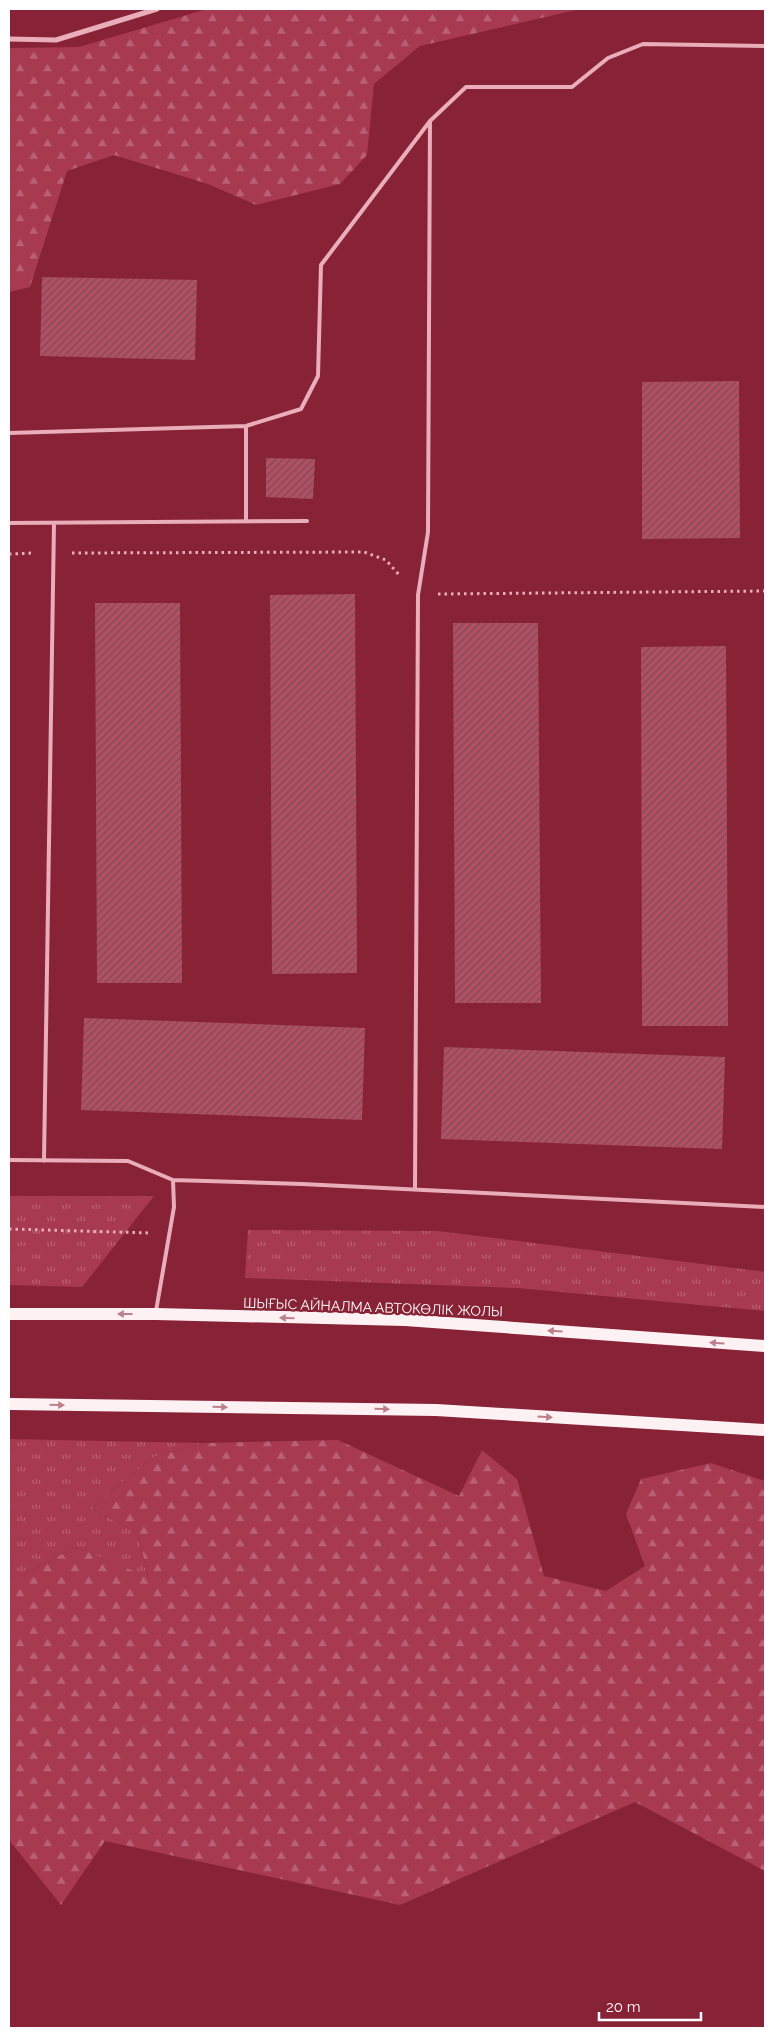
<svg xmlns="http://www.w3.org/2000/svg" width="774" height="2037" viewBox="0 0 774 2037" font-family="Raleway,sans-serif">
  <style>
    .grass { fill: url(#grass-tufts) }
    .forest { fill: url(#forest-firs) }
    .building { fill: url(#building-hatch) }
    .lines { fill: none; stroke-linecap: round; stroke-linejoin: round }
    .path { stroke: #eaadba; stroke-width: 3; stroke-dasharray: 2.5 4; stroke-linecap: butt }
    .service { stroke: #eaadba; stroke-width: 4 }
    .minor { stroke: #eaadba; stroke-width: 5 }
    .primary { stroke: #fef1f3; stroke-width: 12 }
    .oneway { fill: #bd7f8b }
    .labels { text-anchor: middle; stroke-width: 4.5; stroke-linejoin: round; paint-order: stroke }
    .street-label { font-size: 14px; fill: #fff; stroke: #882236 }
  </style>
  <defs>
    <pattern id="grass-tufts" width="24" height="20" patternUnits="userSpaceOnUse" patternTransform="scale(1.25)"><rect width="24" height="20" fill="#a73951"/><path d="M3 7l-1-3M5 7V3M7 7l1-3M15 17l-1-3M17 17v-4M19 17l1-3" fill="none" stroke="#b96174"/></pattern>
    <pattern id="forest-firs" width="22" height="20" patternUnits="userSpaceOnUse" patternTransform="scale(1.25)"><rect width="22" height="20" fill="#a73951"/><path d="M5 1l3.5 6h-7zM16 11l3.5 6h-7z" fill="#b96174"/></pattern>
    <pattern id="building-hatch" width="6" height="6" patternUnits="userSpaceOnUse" patternTransform="scale(1.25)"><rect width="6" height="6" fill="#b24f63"/><path d="M-1 1l2-2M0 6l6-6M5 7l2-2" fill="none" stroke="#7a4d56"/></pattern>
  </defs>
  <rect width="100%" height="100%" fill="#882236"/>
  <path class="grass" d="M9,1196H154L82,1287L9,1285Z
    M248,1230L438,1231L765,1272V1311L518,1288L245,1278Z
    M9,1439L202,1443L154,1457L90,1508L138,1533L148,1578L76,1547L20,1576L9,1561Z"/>
  <path class="forest" d="M207,9H580L420,46L374,84L367,155L340,184L256,205L208,184L114,155L67,171L30,287L9,292V48L79,47Z
    M338,1440L459,1496L482,1450L517,1479L544,1576L606,1591L645,1566L626,1514L641,1479L711,1463L765,1481V1871L635,1802L400,1905L105,1841L61,1905L9,1840V1561L20,1576L76,1547L148,1577L138,1533L90,1508L154,1457L202,1443Z"/>
  <path class="building" d="M42,277L197,280L195,360L40,356Z
    M739,381L740,538L642,539V382Z
    M266,458L315,459L313,499L266,497Z
    M355,594L357,973L272,974L270,595Z
    M95,603H180L182,983H97Z
    M453,623H538L541,1003H455Z
    M726,646L728,1026H642L641,647Z
    M84,1018L365,1028L362,1120L81,1110Z
    M444,1047L725,1057L722,1149L441,1139Z"/>
  <g class="lines">
    <path class="path" d="M72,553L364,552L386,560L400,576
      M9,554L34,553
      M438,594L765,591
      M9,1229L151,1233"/>
    <path class="service" d="M246,426V521
      M9,433L246,426L301,409L318,376L321,265L430,121L466,87H572L608,58L643,44L765,46
      M9,523L307,521
      M9,1160L128,1161L173,1180L174,1207L156,1311
      M44,1161L54,523
      M173,1180L302,1184L765,1207
      M415,1189L418,595L428,532L430,121"/>
    <path class="minor" d="M9,39L56,40L157,9"/>
    <path class="primary" d="M9,1314H156L405,1320L765,1346
      M9,1404L436,1410L765,1430"/>
  </g>
  <defs><path id="oneway-solid" d="M-6-.8H1V-3.2L6.5 0L1 3.2V.8H-6Z" transform="scale(1.25)"/></defs>
  <g class="oneway">
    <use href="#oneway-solid" transform="translate(125 1314) rotate(180)"/>
    <use href="#oneway-solid" transform="translate(287 1318) rotate(-179)"/>
    <use href="#oneway-solid" transform="translate(555 1331) rotate(-176)"/>
    <use href="#oneway-solid" transform="translate(717 1343) rotate(-176)"/>
    <use href="#oneway-solid" transform="translate(57 1405) rotate(1)"/>
    <use href="#oneway-solid" transform="translate(220 1407) rotate(1)"/>
    <use href="#oneway-solid" transform="translate(382 1409) rotate(1)"/>
    <use href="#oneway-solid" transform="translate(545 1417) rotate(3)"/>
  </g>
  <g class="labels">
    <g class="street-label">
      <text transform="translate(373 1307) rotate(2)" y="5">ШЫҒЫС АЙНАЛМА АВТОКӨЛІК ЖОЛЫ</text>
    </g>
  </g>
  <rect width="774" height="2037" fill="none" stroke="#ffffff" stroke-width="20"/>
  <path d="M599 2012v8h102v-8" fill="none" stroke="#ffffff" stroke-width="2.5"/>
  <text x="606" y="2012" font-size="15" fill="#ffffff" stroke="#882236" stroke-width="4" paint-order="stroke">20 m</text>
</svg>
